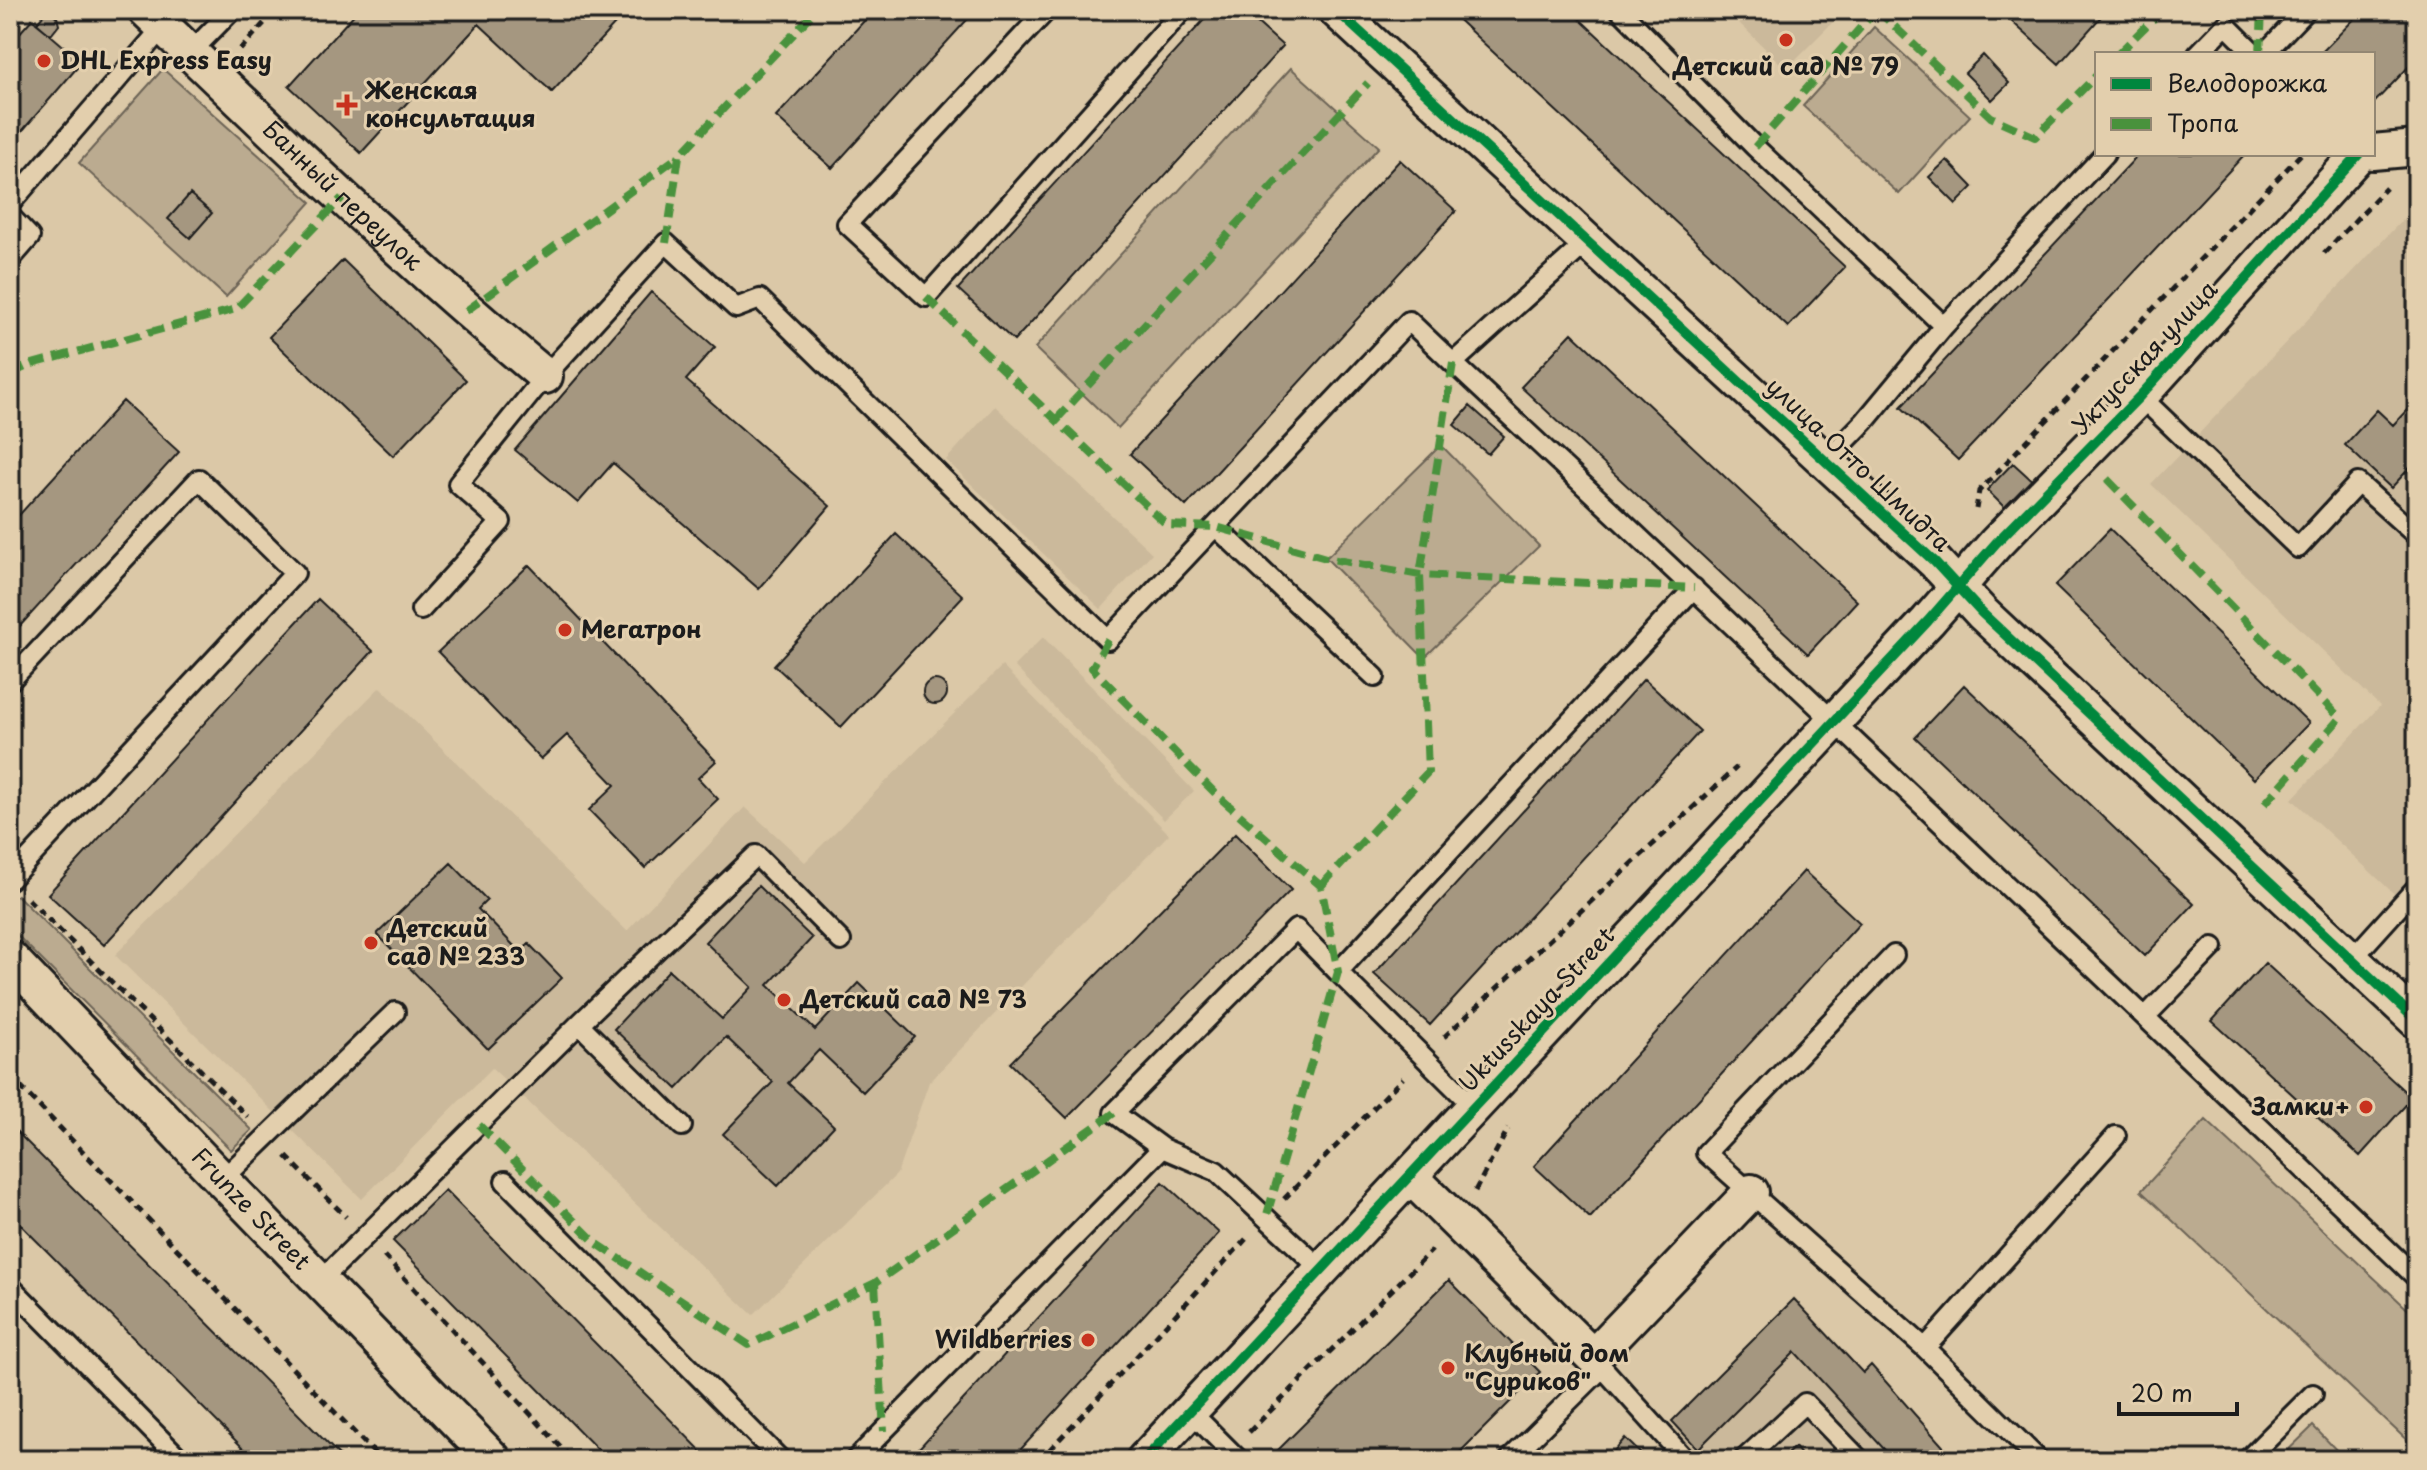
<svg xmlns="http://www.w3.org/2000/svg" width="2427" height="1470" viewBox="0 0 2427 1470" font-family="'Playpen Sans',sans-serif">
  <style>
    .built { fill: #cbb99b }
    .green { fill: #bbab90; stroke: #6c6456; stroke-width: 2 }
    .building { fill: #a59780; stroke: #1c1c1c; stroke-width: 2 }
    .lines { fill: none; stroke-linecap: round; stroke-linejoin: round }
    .service-casing { stroke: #1c1c1c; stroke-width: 24 }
    .minor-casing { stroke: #1c1c1c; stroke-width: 40 }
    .path { stroke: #1c1c1c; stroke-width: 5; stroke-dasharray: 8 6; stroke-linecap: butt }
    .service { stroke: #e3cfad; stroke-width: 18 }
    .minor { stroke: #e3cfad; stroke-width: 34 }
    .quiet { stroke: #49923c; stroke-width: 8; stroke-dasharray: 16 8; stroke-linecap: butt }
    .cycleway-casing { stroke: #e3cfad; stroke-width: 15 }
    .cycleway { stroke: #00873e; stroke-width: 10 }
    .poi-dot { fill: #c8321e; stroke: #e3cfad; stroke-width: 3 }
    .labels { text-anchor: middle; stroke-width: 6; stroke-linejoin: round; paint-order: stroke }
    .poi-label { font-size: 24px; font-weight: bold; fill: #1c1c1c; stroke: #e3cfad; text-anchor: start }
    .street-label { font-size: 24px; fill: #1c1c1c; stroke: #e3cfad }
  </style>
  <rect width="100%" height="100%" fill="#dbc8a7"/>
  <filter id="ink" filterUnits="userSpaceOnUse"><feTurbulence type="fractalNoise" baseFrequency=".0125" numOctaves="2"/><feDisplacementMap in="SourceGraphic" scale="16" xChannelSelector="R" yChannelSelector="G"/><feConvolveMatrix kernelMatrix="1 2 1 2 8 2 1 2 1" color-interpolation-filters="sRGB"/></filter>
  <g filter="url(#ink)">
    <path class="built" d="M1726,10H1845L1786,69Z
      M2409,213L2417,220V915L2292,799L2380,706L2151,484Z
      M995,406L1152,553L1101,609L946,460Z
      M1043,637L1194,791L1164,820L1014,666Z
      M1002,666L1169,834L929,1082L897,1174L753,1315L492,1068L362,1199L115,955L380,687L627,931L745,807L805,862Z
      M1790,1320L1922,1460H1642Z"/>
    <path class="green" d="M1874,27L1970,116L1899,194L1803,106Z
      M1291,68L1379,147L1118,428L1035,348Z
      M163,69L311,202L226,297L79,163Z
      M1441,445L1539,546L1424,658L1326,558Z
      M17,895L252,1130L231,1150L10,928V903Z
      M2206,1120L2417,1318V1440L2412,1445L2141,1191Z
      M2313,1426L2346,1460H2278Z"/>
    <path class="building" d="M358,10H628L552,92L479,24L361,153L289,86Z
      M874,10H976L832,168L776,117Z
      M1213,10H1243L1283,46L1014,341L958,289Z
      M1448,10H1570L1845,267L1788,327Z
      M1999,10H2107L2059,64Z
      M2363,10H2417V58L2373,104V54H2320Z
      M51,12L57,17L59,25L51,35L36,23L45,13Z
      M32,19L82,62L10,145V44Z
      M1983,55L2009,83L1992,100L1965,73Z
      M2139,154H2245L1958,460L1901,407Z
      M1400,160L1456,211L1186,506L1130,454Z
      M1947,160L1973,187L1956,204L1929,177Z
      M190,194L212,213L190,238L168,219Z
      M343,260L466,380L393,456L269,337Z
      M651,292L715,347L686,380L830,506L759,589L613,463L578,503L515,450Z
      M1572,333L1857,601L1808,654L1521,387Z
      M2417,399V460L2391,488L2345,445L2377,410L2393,425Z
      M123,401L179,452L10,637V525Z
      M1470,406L1504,436L1488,454L1454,425Z
      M2013,463L2037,485L2010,513L1987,490Z
      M2110,529L2309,723L2254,779L2055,586Z
      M896,534L963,596L841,727L774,665Z
      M529,565L716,761L698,778L718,799L645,868L589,810L615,785L567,735L541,759L438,652Z
      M318,599L373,651L104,945L48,894Z
      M1644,679L1700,731L1430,1025L1374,974Z
      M923 692a12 12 0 1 1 24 0a12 12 0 1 1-24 0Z
      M1964,685L2194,904L2145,956L1915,737Z
      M1235,834L1291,890L1067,1118L1010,1063Z
      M451,863L487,900L478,909L520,952L529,944L562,978L488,1049L377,934Z
      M1804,871L1860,923L1590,1218L1534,1166Z
      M758,886L812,938L768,985L815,1030L859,983L915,1037L863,1092L819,1050L788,1083L834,1126L778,1186L723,1134L773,1082L726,1037L677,1089L614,1029L669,970L722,1019L752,987L705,942Z
      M2265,963L2412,1098L2360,1156L2212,1021Z
      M10,1125L344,1460H255L10,1214Z
      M1163,1182L1219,1233L1011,1460H908Z
      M445,1190L710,1460H608L393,1241Z
      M1449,1280L1540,1372L1452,1460H1268Z
      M1794,1299L1863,1373L1871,1365L1955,1460H1894L1795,1352L1698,1449L1672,1421Z
      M1625,1438L1647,1460H1603L1614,1451Z
      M1795,1447L1805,1460H1780Z"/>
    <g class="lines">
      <g class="service-casing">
        <path id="service" d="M1047,10L847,224L926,297L1183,10
          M1620,10L1755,147L1944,326
          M190,53L232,10
          M2198,54L2226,25L2255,54
          M2264,54L2306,10
          M10,204L163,27
          M10,216L30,237L10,260
          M1453,363C1685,579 1915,798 2145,1017L2213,947
          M2140,396L2298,548L2358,483L2417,536
          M1825,462L1865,421L1944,326L2105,154
          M1216,527L1375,677
          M421,610L501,522L458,484L545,376L666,243L736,308L760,299L1108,640L1409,321L1453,363L1588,241
          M10,681L199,479L295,573L10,879
          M1894,955L1706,1153L1925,1348L2039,1460
          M2352,959L2417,887
          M1338,972L1474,1107
          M2145,1017L2417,1278
          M579,1024L682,1126
          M222,1180L395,1012
          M505,1181L781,1460
          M1322,1270L1216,1171L1162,1148L1114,1113L1296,929L1338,972L1694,588
          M321,1280L579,1024L756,855L841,941
          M10,1286L181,1460
          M1925,1348L2116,1136
          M1593,1357L1686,1460
          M1190,1411L1239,1460
          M855,1460L1162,1148
          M1509,1460L1602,1368
          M1743,1460L1805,1403L1860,1460
          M2247,1460L2313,1394"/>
      </g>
      <g class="minor-casing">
        <g id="minor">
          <path id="s1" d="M146,10C276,135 406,261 545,376"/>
          <path d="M1336,10L1935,562L1982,613L2417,1021"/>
          <path d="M2373,152L2417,148"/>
          <path id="s2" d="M10,958L222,1180L494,1460"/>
          <path d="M1410,1176L1593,1357L1751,1192"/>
          <path d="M1144,1460L1928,621L1996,543L2140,396L2359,154"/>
        </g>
      </g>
      <path class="path" d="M240,50L276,10
        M2324,253L2386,188
        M1976,509L1979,491L2301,154
        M28,899L248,1117
        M1444,1037L1737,767
        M10,1076L381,1460
        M286,1156L346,1217
        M1475,1191L1508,1129
        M1284,1199L1403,1078
        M384,1256L573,1460
        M1249,1432L1432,1250
        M1040,1460L1247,1238"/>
      <use href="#service" class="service"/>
      <use href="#minor" class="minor"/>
      <path class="quiet" d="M1877,10L1991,117L2035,137L2097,75
        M2118,54L2162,10
        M2260,54L2262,10
        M1755,147L1876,10
        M666,243L679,156L816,10
        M926,297L1167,525L1216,527L1326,558L1420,575L1694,588
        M466,311L679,156
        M10,374L32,364L236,309L342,198
        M1055,421L1368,83
        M2107,479L2340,718L2263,806
        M1108,640L1092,668L1218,796L1321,886L1338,972L1266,1218
        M1321,886L1428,772L1420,575L1453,363
        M479,1125L596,1243L749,1345L875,1283L1114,1113
        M875,1283L884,1431"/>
      <g class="cycleway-casing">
        <path id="cycleway" d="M1336,10L1935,562L1982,613L2417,1021
          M1144,1460L1928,621L1996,543L2140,396L2359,154"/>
      </g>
      <use href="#cycleway" class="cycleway"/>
    </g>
  </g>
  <g class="poi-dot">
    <circle cx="1786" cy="40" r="8"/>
    <circle cx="44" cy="61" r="8"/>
    <path d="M343 93h8v8h8v8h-8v8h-8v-8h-8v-8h8z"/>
    <circle cx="565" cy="630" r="8"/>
    <circle cx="371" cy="943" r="8"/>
    <circle cx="784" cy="1000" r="8"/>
    <circle cx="2366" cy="1107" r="8"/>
    <circle cx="1088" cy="1340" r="8"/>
    <circle cx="1448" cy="1368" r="8"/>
  </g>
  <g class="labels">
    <g class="poi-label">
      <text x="60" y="69">DHL Express Easy</text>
      <text x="1786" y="75" text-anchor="middle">Детский сад № 79</text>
      <text x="365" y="99">Женская<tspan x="365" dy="28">консультация</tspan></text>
      <text x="581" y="638">Мегатрон</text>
      <text x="387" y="937">Детский<tspan x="387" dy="28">сад № 233</tspan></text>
      <text x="800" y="1008">Детский сад № 73</text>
      <text x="2350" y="1115" text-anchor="end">Замки+</text>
      <text x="1072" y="1348" text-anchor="end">Wildberries</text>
      <text x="1464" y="1362">Клубный дом<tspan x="1464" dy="28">"Суриков"</tspan></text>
    </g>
    <g class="street-label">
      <text dy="8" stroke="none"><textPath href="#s1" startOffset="270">Банный переулок</textPath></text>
      <text transform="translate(2145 358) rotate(-47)" y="8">Уктусская улица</text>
      <text transform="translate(1858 465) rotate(43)" y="8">улица Отто Шмидта</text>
      <text transform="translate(1537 1010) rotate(-47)" y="8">Uktusskaya Street</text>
      <text dy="8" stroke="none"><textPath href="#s2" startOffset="348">Frunze Street</textPath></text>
    </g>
  </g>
  <rect width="2427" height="1470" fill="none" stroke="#e3cfad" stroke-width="40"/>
  <rect x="20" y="20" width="2387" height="1430" fill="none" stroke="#1c1c1c" stroke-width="3" filter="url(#ink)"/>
  <rect x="2095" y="52" width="280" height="104" fill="#e3cfad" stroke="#938773" stroke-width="2"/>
  <rect x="2111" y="78" width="40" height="12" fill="#00873e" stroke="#938773" stroke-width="2"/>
  <text x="2167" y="92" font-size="24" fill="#1c1c1c">Велодорожка</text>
  <rect x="2111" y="118" width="40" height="12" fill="#49923c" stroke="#938773" stroke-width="2"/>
  <text x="2167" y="132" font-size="24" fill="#1c1c1c">Тропа</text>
  <path d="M2119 1402v12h118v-12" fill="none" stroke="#1c1c1c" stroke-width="4"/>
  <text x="2131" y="1402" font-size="24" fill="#1c1c1c" stroke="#e3cfad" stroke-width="6" paint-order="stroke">20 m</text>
</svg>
